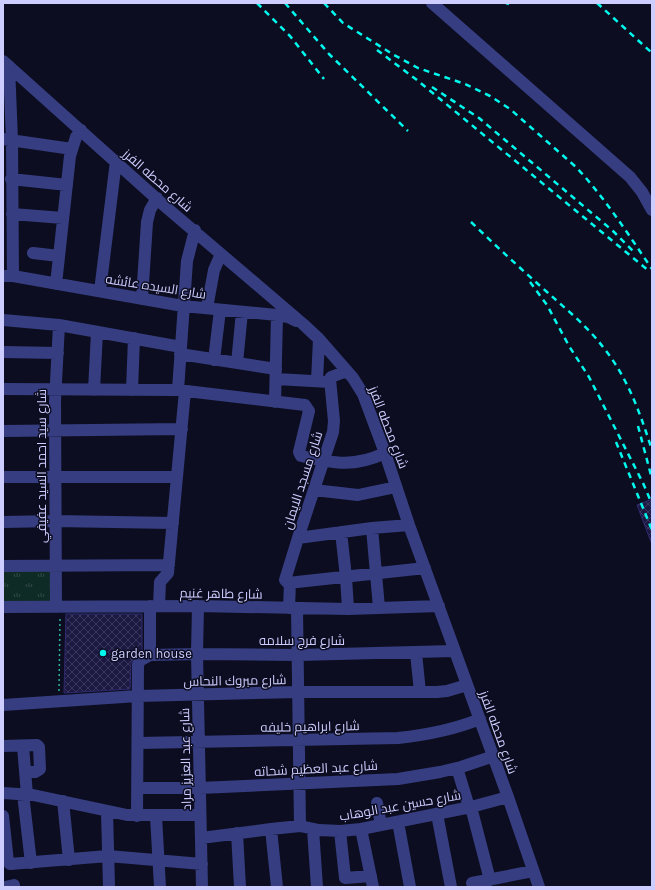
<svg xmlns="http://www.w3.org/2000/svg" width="655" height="890" viewBox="0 0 655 890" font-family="Karla,Cairo,sans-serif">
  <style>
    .park { fill: url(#park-tufts) }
    .building { fill: url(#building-cross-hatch); stroke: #2e2a6f }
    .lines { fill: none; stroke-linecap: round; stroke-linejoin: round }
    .path { stroke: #2bb599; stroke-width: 1.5; stroke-dasharray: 2 3; stroke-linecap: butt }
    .minor { stroke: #363e81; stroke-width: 12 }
    .rail { stroke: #00f8ed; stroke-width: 2.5; stroke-dasharray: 6 5; stroke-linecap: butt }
    .poi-dot { fill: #00f8ed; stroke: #0d0d21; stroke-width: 1.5 }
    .labels { text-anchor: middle; stroke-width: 3; stroke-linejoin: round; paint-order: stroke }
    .street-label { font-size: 13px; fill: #cdceff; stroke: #0d0d21 }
    .poi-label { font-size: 13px; fill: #cdceff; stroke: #0d0d21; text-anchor: start }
  </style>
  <defs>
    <pattern id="park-tufts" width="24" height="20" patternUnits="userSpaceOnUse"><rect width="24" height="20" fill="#0f2b26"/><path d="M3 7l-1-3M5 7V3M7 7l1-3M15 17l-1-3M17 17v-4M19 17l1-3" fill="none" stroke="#314947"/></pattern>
    <pattern id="building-cross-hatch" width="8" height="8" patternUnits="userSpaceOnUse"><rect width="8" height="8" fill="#1b1842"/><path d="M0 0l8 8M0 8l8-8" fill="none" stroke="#3b385e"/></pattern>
  </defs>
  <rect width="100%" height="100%" fill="#0d0d21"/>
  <path class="park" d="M52,566L53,606H3V567Z"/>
  <path class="building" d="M652,499V542H651L637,505Z
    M66,614H142V651L135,655L131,663L130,689L64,693Z"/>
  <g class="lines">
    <path class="path" d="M59,691L60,617"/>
    <path class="minor" d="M432,3L630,177L642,192L652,210
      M3,61L167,208L303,324L319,339L353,378L363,394L385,453L409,525L508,797L539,887
      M9,66L12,140L13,276
      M3,139L72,149
      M11,179L67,185
      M12,214L63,218
      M33,253L59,256
      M3,276H13L183,306L277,315L288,317L296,321
      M56,284L70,156L76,137L81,130
      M100,291L116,161
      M142,299L147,222L150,210L157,198
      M207,308L214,270L221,254
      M3,320L59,325L181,347
      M3,352L58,353
      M180,354L276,369
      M214,360L220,310
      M237,363L242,312
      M347,371L331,377L330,379L334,421L333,432L298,538L285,580L288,583L425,568
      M276,379L330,382
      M317,381L319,339
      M3,389L178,390L305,405L309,411L299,452L301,456C334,463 353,468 385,453
      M94,390L97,332
      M132,390L134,338
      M178,390L187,261L195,230
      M275,402L277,315
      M3,431L182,429
      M3,477H177
      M314,490L358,495L396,487
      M3,522L55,521L173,523
      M372,528L379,608
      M341,532L346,577L348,609
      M298,538L372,528L409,525
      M3,566L169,565
      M150,606V655
      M159,606L160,582L168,573L185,391
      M198,606L197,654L202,887
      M3,607L198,606L348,609L439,606
      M56,607L55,401L59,325
      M289,608L290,582
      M297,609L300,826
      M416,653L420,692
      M3,705L138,696L299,692H437L447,691L467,685
      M138,743L398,738C426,735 453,730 480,719
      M3,746L37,745L39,747L40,769L35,772H25
      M23,746L27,795
      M457,768L469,807
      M138,788H200L398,779L440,772L461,767L494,756
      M3,793L33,795L127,815H200
      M23,794L31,863
      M63,801L69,860
      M377,803L381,825
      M471,807L490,880
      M107,811L109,887
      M437,814L451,887
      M3,816L8,862L10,864L108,856L202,864
      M137,816L138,664L141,660L150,655L197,654L298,655L454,651
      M156,816L160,887
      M398,822L410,887
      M271,829L277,887
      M313,829L317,887
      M361,829L373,887
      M340,831L345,878L371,876
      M237,833L240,887
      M201,838L271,829L300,826L319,830L340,831L361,829L471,807L508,797
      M472,883L533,871
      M5,887L14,885"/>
    <path class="rail" d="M257,3L290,36L324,79
      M285,3L329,54L408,131
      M324,3L343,23L394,55L418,68L465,84L490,96L510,109L576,167C605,198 628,234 652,269
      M506,3L509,4
      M597,3L652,53
      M377,50L417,80L649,271
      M432,87L479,118L613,231L633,251
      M471,222C496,246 521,269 547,292C566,309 587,326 603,347C628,378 640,413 652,450
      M530,282L547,305L569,346L589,377L643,483L652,504
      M638,426L652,479
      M616,442L652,530"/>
  </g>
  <circle class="poi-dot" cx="103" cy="653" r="4"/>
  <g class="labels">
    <g class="street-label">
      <text transform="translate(158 180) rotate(41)" y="5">شارع محطه الفرز</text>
      <text transform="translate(156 286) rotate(9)" y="5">شارع السيده عائشه</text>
      <text transform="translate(389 427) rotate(69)" y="5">شارع محطه الفرز</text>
      <text transform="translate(41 466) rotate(-90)" y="5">شارع سيد احمد السيد عفيفي</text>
      <text transform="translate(302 480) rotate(-72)" y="5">شارع مسجد الايمان</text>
      <text transform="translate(221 593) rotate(1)" y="5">شارع طاهر غنيم</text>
      <text x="302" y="645">شارع فرج سلامه</text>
      <text transform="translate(235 680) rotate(-1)" y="5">شارع مبروك النحاس</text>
      <text transform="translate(310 726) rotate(-1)" y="5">شارع ابراهيم خليفه</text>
      <text transform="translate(499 732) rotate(70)" y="5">شارع محطه الفرز</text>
      <text transform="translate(185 759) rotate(-91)" y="5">شارع عبد العزيز مراد</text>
      <text transform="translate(316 768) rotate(-3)" y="5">شارع عبد العظيم شحاته</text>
      <text transform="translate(400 805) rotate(-10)" y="5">شارع حسين عبد الوهاب</text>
    </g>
    <g class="poi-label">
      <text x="111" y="658">garden house</text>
    </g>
  </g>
  <rect width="655" height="890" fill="none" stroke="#cdceff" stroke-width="8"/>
</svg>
